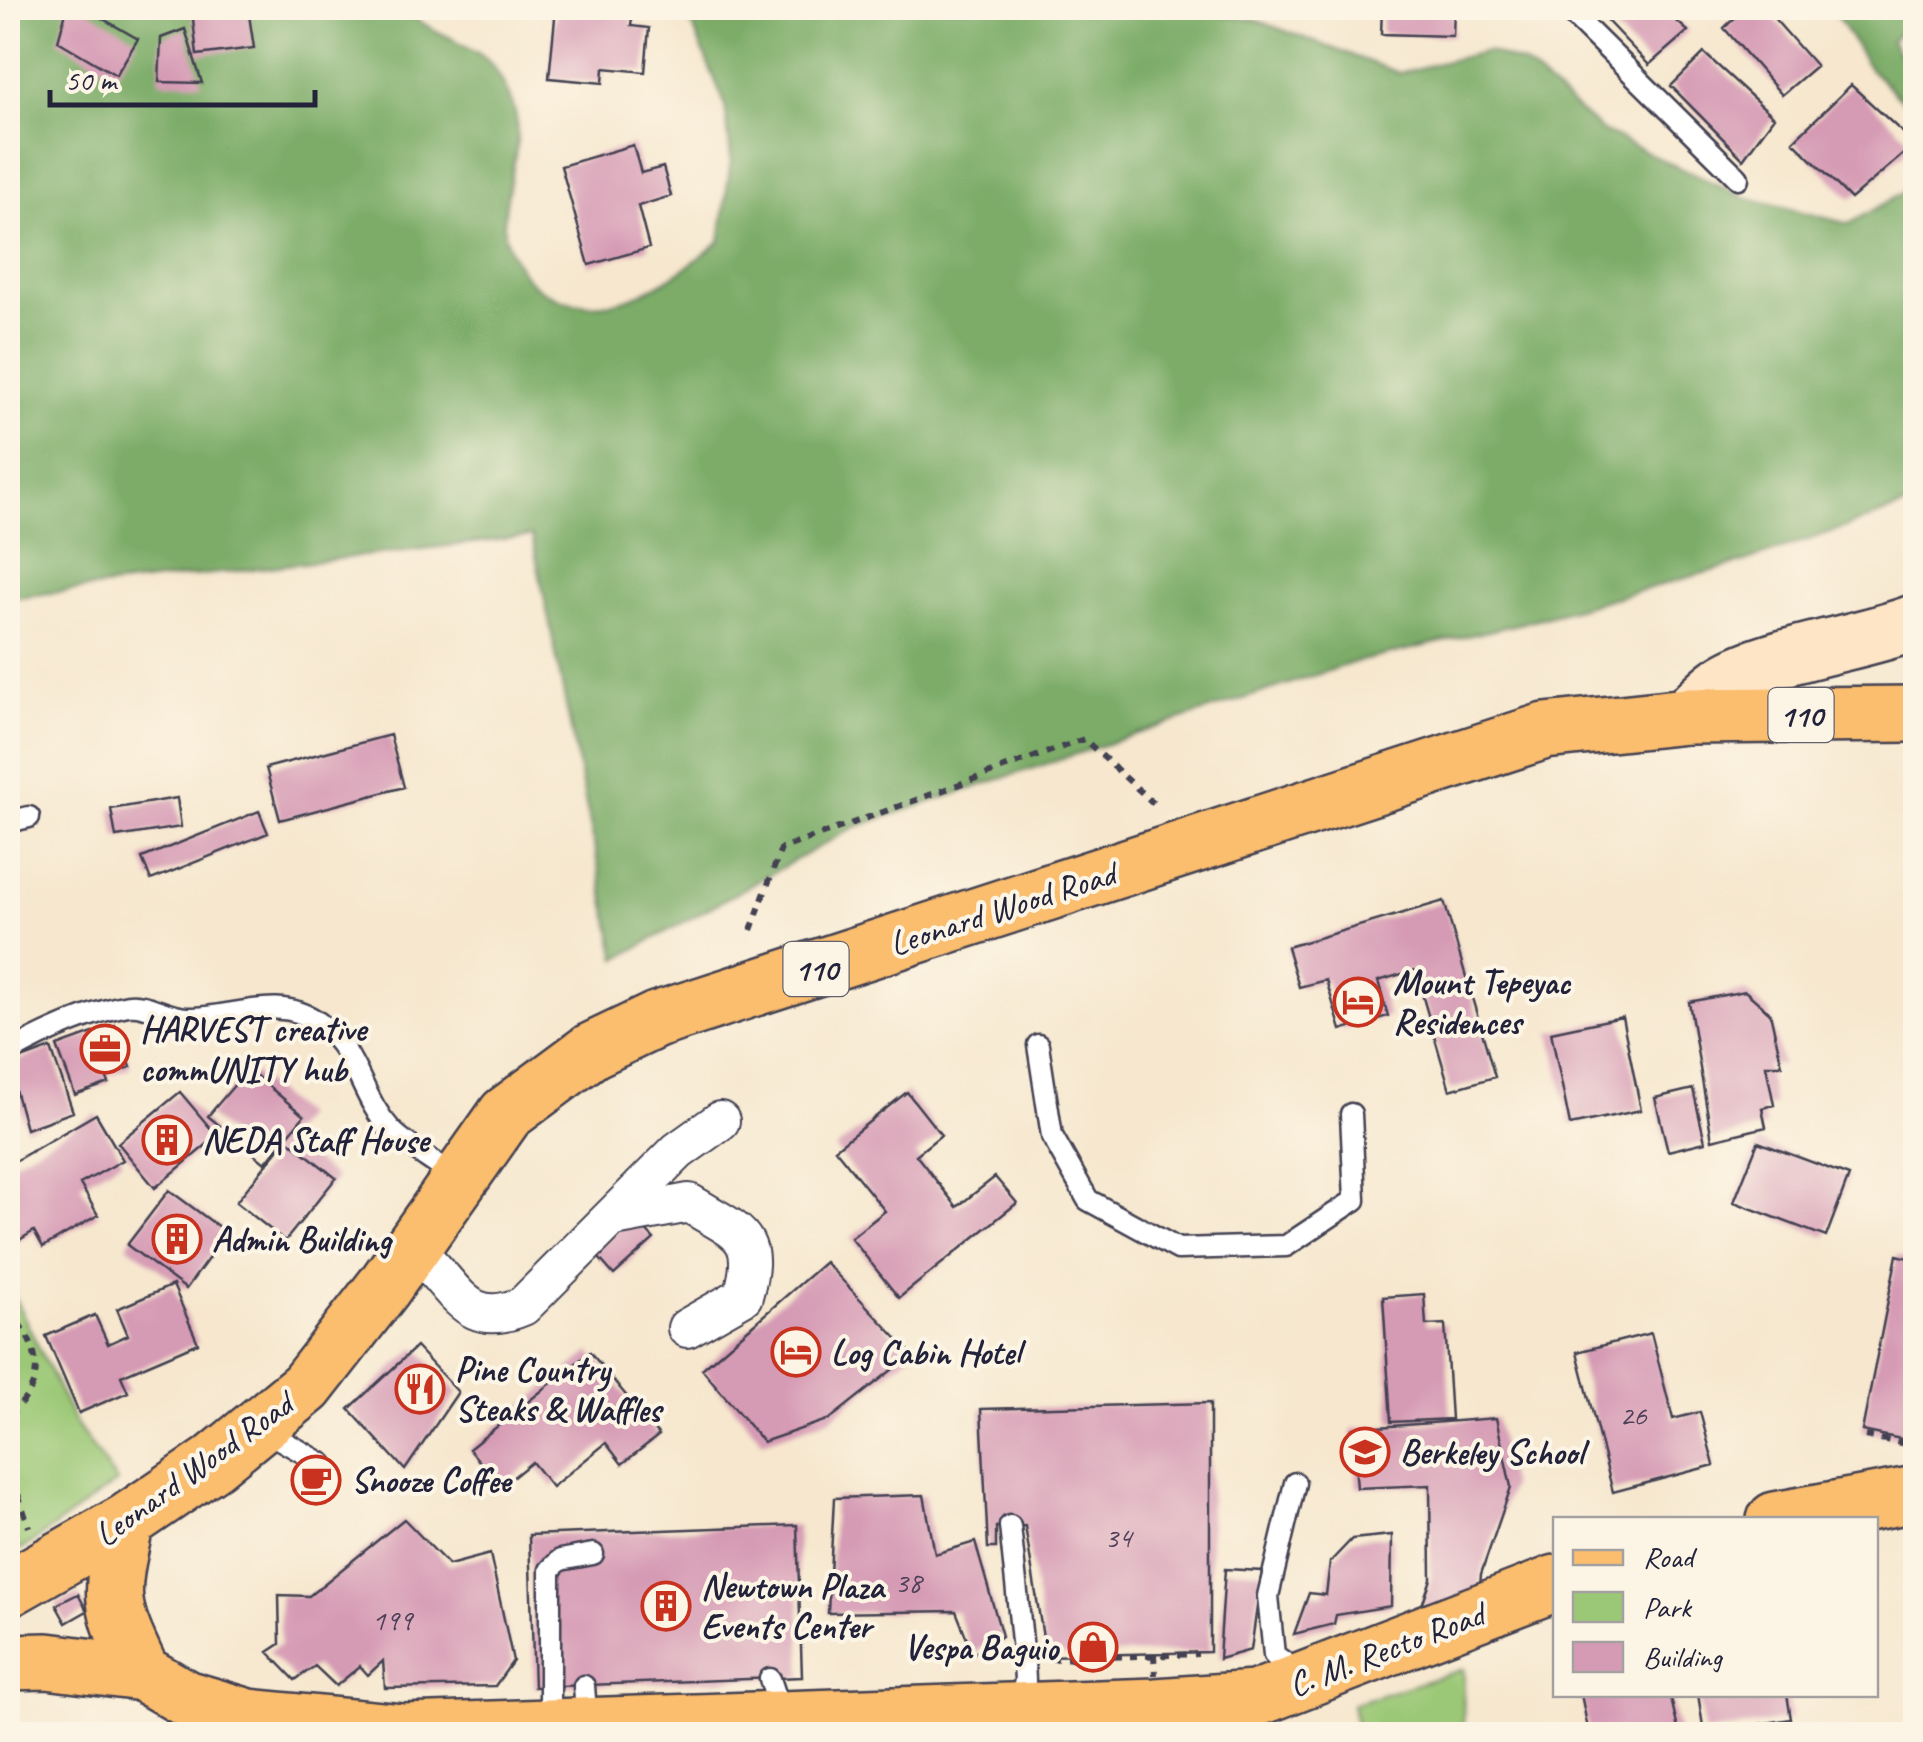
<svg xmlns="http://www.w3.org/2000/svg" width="1923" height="1742" viewBox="0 0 1923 1742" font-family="Caveat,sans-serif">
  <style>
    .green { fill: #9bc876; stroke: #5e7558; stroke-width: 2.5 }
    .forest { fill: #7cac67; stroke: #4f6751; stroke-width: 2.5 }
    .building { fill: #d59ab4 }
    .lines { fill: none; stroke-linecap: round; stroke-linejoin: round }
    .lane-casing { stroke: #424051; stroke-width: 25 }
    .street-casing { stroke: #424051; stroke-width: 42 }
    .secondary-casing { stroke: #424051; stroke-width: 60 }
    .primary-casing { stroke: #424051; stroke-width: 60 }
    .path { stroke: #424051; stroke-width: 6; stroke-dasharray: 8 8; stroke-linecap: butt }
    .lane { stroke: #fff; stroke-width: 20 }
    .street { stroke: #fff; stroke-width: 38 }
    .secondary { stroke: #fde5c5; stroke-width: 55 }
    .primary { stroke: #fbbd6e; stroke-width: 55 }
    .path-bridge { stroke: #424051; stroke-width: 6; stroke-dasharray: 8 8; stroke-linecap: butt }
    .labels { text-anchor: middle; stroke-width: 8; stroke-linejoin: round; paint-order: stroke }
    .number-label { font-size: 30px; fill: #4f4059 }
    .shield { fill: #fcf5e5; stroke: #63616e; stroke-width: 2.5 }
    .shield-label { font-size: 32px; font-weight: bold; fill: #22223b }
    .street-label { font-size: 35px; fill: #22223b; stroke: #fcf5e5 }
    .poi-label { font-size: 35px; font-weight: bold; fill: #22223b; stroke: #fcf5e5; text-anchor: start }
  </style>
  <rect width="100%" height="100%" fill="#fcf5e5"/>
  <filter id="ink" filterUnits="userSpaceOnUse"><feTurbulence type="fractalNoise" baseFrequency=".01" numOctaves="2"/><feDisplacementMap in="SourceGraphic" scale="20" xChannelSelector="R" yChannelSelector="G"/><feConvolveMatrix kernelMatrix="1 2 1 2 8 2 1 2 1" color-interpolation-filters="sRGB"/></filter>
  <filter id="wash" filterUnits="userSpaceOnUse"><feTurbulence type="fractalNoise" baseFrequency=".0048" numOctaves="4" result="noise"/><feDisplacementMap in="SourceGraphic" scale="40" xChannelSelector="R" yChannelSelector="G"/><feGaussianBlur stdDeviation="2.25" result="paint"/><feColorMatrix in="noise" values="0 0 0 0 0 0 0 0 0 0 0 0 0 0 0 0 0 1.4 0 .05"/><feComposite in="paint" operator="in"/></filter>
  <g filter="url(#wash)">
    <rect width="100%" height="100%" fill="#f6e7ce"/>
    <path class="green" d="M8,1284L75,1423L117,1482L24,1548L8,1551Z
      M1464,1669L1463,1734H1387L1384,1728L1358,1734L1352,1704Z"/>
    <path class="forest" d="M8,8H401C425,30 475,45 491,64C499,73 505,87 510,98C530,138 503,185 504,227C505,247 520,274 536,286C599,332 669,284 720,241L731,159L725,104L685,8H1174L1256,20L1399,73L1487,51L1524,64L1601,130L1667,162L1744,197L1849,224L1915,186V503L1741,563L1522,623L1352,663L855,827L617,959L532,536L8,598Z
      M1832,8H1915V18L1891,41L1915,79V112L1870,69Z"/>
    <g id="blocks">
      <path class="building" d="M67,8H84L138,39L116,75L58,41Z
        M248,8L254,48L197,55L192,10Z
        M556,8H633L631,26L649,28L645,72L604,68L603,83L549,78Z
        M1382,8H1454L1453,36L1381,34Z
        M1595,8H1662L1688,31L1649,65Z
        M1745,8H1765L1816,66L1782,95L1724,28Z
        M185,29L202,83L159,82L161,38Z
        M1704,53L1774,117L1743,159L1671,86Z
        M1851,85L1915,144L1851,199L1793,141Z
        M633,145L641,173L663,167L671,196L638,206L649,248L589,265L561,166Z
        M390,735L404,787L280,820L266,768Z
        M177,798L181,827L116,837L111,809Z
        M259,811L268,833L151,880L142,858Z
        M1444,901L1495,1077L1450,1090L1415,970L1378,981L1388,1016L1341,1030L1326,980L1299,987L1287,947Z
        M1745,991L1770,1013L1782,1065H1766L1774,1105L1762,1108L1766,1127L1712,1140L1689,1002Z
        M1622,1017L1641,1110L1570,1125L1551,1032Z
        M115,1025L131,1067L106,1076L109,1083L75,1095L57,1046Z
        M51,1048L73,1112L26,1129L8,1064Z
        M248,1069L304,1116L265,1163L208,1116Z
        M1693,1089L1705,1142L1668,1151L1655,1098Z
        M180,1092L217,1136L155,1188L118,1143Z
        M907,1092L941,1135L916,1155L957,1207L995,1177L1017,1203L899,1298L851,1238L885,1211L835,1149Z
        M96,1114L123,1160L80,1184L98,1215L43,1247L34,1231L8,1247V1165Z
        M287,1139L336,1178L285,1241L236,1202Z
        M1758,1142L1849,1176L1826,1237L1734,1202Z
        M169,1190L227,1233L186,1289L127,1245Z
        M632,1216L654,1239L614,1275L593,1251Z
        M1897,1255L1916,1260V1442L1862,1431Z
        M825,1262L912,1354L830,1419L763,1442L702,1369Z
        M173,1285L198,1343L121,1376L128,1392L79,1413L46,1336L95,1315L108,1344L128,1335L117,1309Z
        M1424,1294L1426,1325L1445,1324L1451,1419L1391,1422L1383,1297Z
        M1651,1333L1673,1419L1700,1412L1714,1465L1613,1492L1577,1352Z
        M416,1347L458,1392L405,1470L349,1409Z
        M590,1352L659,1435L622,1464L606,1443L552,1487L532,1462L501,1487L469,1449Z
        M1210,1403V1652L1046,1656L1025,1526L996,1527V1548H988L981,1409Z
        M1496,1418L1511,1487L1481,1574L1479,1597L1446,1614L1422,1605L1431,1579L1430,1485L1357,1488L1352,1429Z
        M924,1495L935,1554L975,1542L1002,1636L973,1654L956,1611L828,1613L834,1498Z
        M404,1519L449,1565L490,1554L513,1661L495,1686L385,1688L383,1661L368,1675L360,1666L336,1686L315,1666L295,1680L268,1652L280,1644L279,1595L309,1596Z
        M797,1525L802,1677L534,1687L529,1535Z
        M1392,1535L1391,1606L1336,1615L1334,1624L1294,1634L1309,1593L1326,1595L1330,1562L1352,1539Z
        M1225,1569L1262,1571L1251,1650L1219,1659Z
        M78,1594L87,1611L66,1623L56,1605Z
        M1581,1694H1670L1679,1734H1589Z
        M1698,1694H1787L1791,1719L1704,1733Z
        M8,1724L29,1726L28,1734H8Z
        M1384,1727L1387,1734H1363V1733Z"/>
    </g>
  </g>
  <g filter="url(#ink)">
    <use href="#blocks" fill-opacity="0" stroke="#424051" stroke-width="2.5"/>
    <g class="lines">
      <g class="lane-casing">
        <path id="lane" d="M1566,8L1738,178
          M8,822L29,817
          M1038,1045L1052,1136L1088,1200L1178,1249L1286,1246L1355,1200L1351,1114
          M8,1053C44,1033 86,1013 128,1005C146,1002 168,1018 187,1018C231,1019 280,993 319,1023C359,1053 359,1094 390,1129C403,1144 439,1164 457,1179
          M260,1428L323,1464
          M1295,1483L1268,1596L1274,1655L1300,1673
          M1010,1526L1024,1660L1025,1681L1017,1710
          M770,1679L782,1715
          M584,1686L587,1725
          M550,1726V1570L560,1560L593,1554"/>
      </g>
      <g class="street-casing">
        <path id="street" d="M614,1217L689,1203C738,1233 761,1234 743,1296L687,1328
          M412,1248C456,1283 463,1332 523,1306L678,1151L720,1121"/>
      </g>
      <g class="secondary-casing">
        <path id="secondary" d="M1686,716C1697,706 1708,693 1721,684C1759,656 1863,643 1916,622"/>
      </g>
      <g class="primary-casing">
        <path id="primary" d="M1775,1520L1916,1494
          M126,1522C109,1598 108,1602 142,1673
          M8,1589L126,1522L213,1463L306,1387L384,1287L506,1114L591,1051L656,1020L1545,731L1686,716L1916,714
          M8,1662L47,1661L142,1673L185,1698L249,1717L404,1732L1156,1706L1255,1699L1556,1583"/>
      </g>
      <path class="path" d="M751,930L781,849L1084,739L1153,803
        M8,1312C41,1344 49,1385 8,1415
        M1865,1436L1916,1446
        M8,1464L29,1527
        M1050,1659L1198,1654"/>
      <use href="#lane" class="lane"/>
      <use href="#street" class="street"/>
      <use href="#secondary" class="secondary"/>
      <use href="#primary" class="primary"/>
      <path class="path-bridge" d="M1154,1654L1155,1675"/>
    </g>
  </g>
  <defs>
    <g id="hotel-ring" transform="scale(2.5)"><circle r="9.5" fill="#fcf5e5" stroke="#c8321e" stroke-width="1.5"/><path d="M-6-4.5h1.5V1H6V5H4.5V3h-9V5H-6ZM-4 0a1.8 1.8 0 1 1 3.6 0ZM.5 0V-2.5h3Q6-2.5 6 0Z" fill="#c8321e"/></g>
    <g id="office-ring" transform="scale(2.5)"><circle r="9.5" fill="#fcf5e5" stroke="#c8321e" stroke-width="1.5"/><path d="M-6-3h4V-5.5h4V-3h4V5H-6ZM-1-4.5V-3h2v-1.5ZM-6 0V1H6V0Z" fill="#c8321e"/></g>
    <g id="building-ring" transform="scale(2.5)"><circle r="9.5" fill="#fcf5e5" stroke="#c8321e" stroke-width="1.5"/><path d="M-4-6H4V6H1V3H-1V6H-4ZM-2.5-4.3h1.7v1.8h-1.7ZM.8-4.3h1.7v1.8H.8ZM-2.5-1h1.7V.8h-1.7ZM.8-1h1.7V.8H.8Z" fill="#c8321e"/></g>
    <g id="restaurant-ring" transform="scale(2.5)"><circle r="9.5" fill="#fcf5e5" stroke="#c8321e" stroke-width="1.5"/><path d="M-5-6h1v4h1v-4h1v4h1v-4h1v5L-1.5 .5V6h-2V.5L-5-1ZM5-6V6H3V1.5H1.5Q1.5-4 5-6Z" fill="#c8321e"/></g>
    <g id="school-ring" transform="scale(2.5)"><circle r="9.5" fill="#fcf5e5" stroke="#c8321e" stroke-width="1.5"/><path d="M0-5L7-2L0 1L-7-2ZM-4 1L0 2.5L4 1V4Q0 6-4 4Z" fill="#c8321e"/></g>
    <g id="cafe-ring" transform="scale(2.5)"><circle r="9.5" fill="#fcf5e5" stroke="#c8321e" stroke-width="1.5"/><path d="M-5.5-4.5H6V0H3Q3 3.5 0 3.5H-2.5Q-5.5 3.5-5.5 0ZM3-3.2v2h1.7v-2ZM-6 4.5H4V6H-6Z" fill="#c8321e"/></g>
    <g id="shop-ring" transform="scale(2.5)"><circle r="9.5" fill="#fcf5e5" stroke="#c8321e" stroke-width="1.5"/><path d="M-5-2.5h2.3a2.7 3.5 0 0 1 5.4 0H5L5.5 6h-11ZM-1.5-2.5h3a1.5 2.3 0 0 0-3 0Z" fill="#c8321e"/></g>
  </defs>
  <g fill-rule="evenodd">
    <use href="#hotel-ring" x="1358" y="1002"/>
    <use href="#office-ring" x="105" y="1049"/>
    <use href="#building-ring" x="167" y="1140"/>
    <use href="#building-ring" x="177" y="1239"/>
    <use href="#hotel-ring" x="796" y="1352"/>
    <use href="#restaurant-ring" x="420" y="1389"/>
    <use href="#school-ring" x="1365" y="1452"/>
    <use href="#cafe-ring" x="316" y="1480"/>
    <use href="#building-ring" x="666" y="1606"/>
    <use href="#shop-ring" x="1093" y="1647"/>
  </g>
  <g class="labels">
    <g class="number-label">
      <text x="1633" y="1425">26</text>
      <text x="1118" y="1547">34</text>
      <text x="908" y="1592">38</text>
      <text x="392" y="1630">199</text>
    </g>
    <g class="shield">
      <rect x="1768.5" y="688" width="65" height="54" rx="8"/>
      <rect x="783.5" y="942" width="65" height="54" rx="8"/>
    </g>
    <g class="shield-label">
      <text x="1801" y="726">110</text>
      <text x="816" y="980">110</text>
    </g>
    <g class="street-label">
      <text transform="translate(1002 908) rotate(-18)" y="12">Leonard Wood Road</text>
      <text transform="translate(193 1469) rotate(-36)" y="12">Leonard Wood Road</text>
      <text transform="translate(1386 1649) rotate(-21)" y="12">C. M. Recto Road</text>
    </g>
    <g class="poi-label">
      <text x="1393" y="994">Mount Tepeyac<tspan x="1393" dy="40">Residences</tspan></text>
      <text x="140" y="1041">HARVEST creative<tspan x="140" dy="40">commUNITY hub</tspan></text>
      <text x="202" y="1152">NEDA Staff House</text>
      <text x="212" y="1251">Admin Building</text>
      <text x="831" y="1364">Log Cabin Hotel</text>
      <text x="455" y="1381">Pine Country<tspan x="455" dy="40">Steaks &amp; Waffles</tspan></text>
      <text x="1400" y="1464">Berkeley School</text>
      <text x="351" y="1492">Snooze Coffee</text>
      <text x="701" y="1598">Newtown Plaza<tspan x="701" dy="40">Events Center</tspan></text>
      <text x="1058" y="1659" text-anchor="end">Vespa Baguio</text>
    </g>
  </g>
  <rect width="1923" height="1742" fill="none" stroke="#fcf5e5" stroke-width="40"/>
  <rect x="1553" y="1517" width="325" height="180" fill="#fcf5e5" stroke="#a5a1a1" stroke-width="2.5"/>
  <rect x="1573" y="1550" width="50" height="15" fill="#fbbd6e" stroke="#a5a1a1" stroke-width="2.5"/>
  <text x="1643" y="1567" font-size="30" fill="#22223b">Road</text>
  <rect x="1573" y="1592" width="50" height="30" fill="#9bc876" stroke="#a5a1a1" stroke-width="2.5"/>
  <text x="1643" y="1617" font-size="30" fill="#22223b">Park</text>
  <rect x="1573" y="1642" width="50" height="30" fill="#d59ab4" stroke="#a5a1a1" stroke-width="2.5"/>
  <text x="1643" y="1667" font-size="30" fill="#22223b">Building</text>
  <path d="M50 90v15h265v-15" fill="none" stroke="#22223b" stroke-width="5"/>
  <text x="65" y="90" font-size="30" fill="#22223b" stroke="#fcf5e5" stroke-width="8" paint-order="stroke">50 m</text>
</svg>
